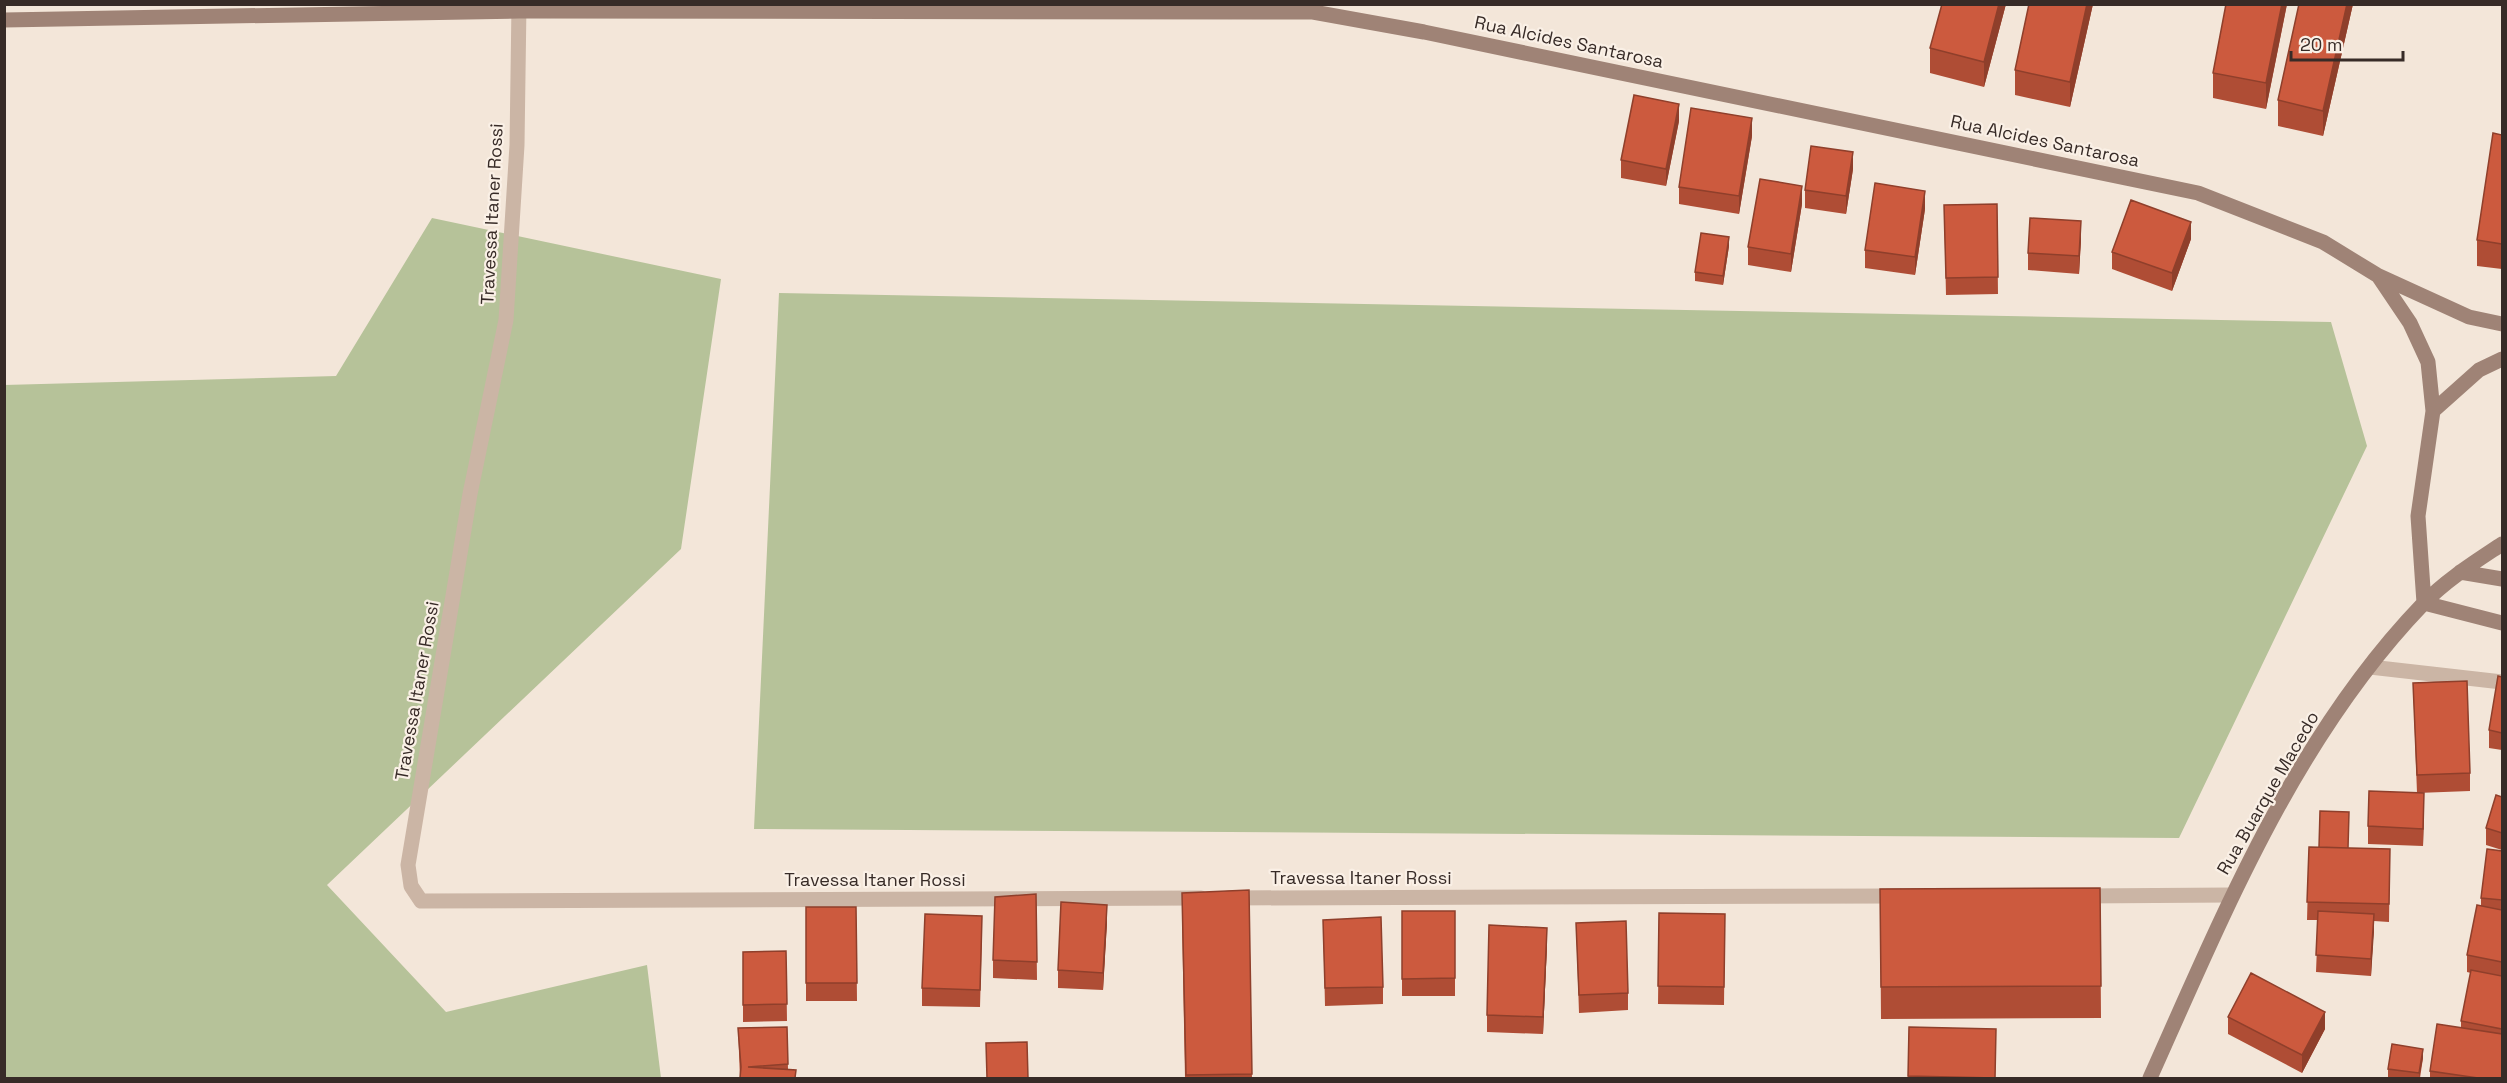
<svg xmlns="http://www.w3.org/2000/svg" width="2507" height="1083" viewBox="0 0 2507 1083" font-family="'Space Grotesk',sans-serif">
  <style>
    .green { fill: #b6c299 }
    .lines { fill: none; stroke-linecap: round; stroke-linejoin: round }
    .street { stroke: #cbb5a5; stroke-width: 15 }
    .secondary { stroke: #9f8376; stroke-width: 15 }
    .wall { fill: #af4d35 }
    .shaded-wall { fill: #8f3f2b }
    .building { fill: #cc5a3e; stroke: #8f3f2b; stroke-width: 1.5 }
    .labels { text-anchor: middle; stroke-width: 4.5; stroke-linejoin: round; paint-order: stroke }
    .street-label { font-size: 18px; fill: #372b27; stroke: #faf0e6 }
  </style>
  <rect width="100%" height="100%" fill="#f3e6d9"/>
  <path class="green" d="M432,218L721,279L681,549L327,885L446,1012L647,965L661,1078H5L4,385L336,376Z
    M779,293L2331,322L2367,446L2179,838L754,829Z"/>
  <g class="lines">
    <path class="street" d="M519,4L517,145L506,320L470,494L408,865L411,886L421,901L1201,898
      M2370,667L2502,682
      M2080,896L2231,895
      M1228,898L1900,896"/>
    <path class="secondary" d="M4,20L519,11L1313,12L1424,32L2198,193L2323,242L2377,275L2469,317L2502,324
      M2379,277L2410,323L2428,362L2433,411L2418,516L2424,603L2502,623
      M2433,411L2479,370L2502,359
      M2460,572L2502,579
      M2150,1078C2224,913 2295,737 2423,604C2446,580 2475,562 2502,544"/>
  </g>
  <path class="wall" d="M2006,4L1984,87L1930,73V48Z
    M2029,4H2093L2070,107L2015,95V70Z
    M2287,4L2266,109L2213,98V73Z
    M2299,4H2353L2323,136L2278,126V100Z
    M1679,121L1666,186L1621,178V160Z
    M2502,135V269L2477,266V240Z
    M1752,136L1739,214L1679,204V187Z
    M1853,169L1846,214L1805,208V190Z
    M1802,204L1791,272L1748,265V247Z
    M1997,204L1998,294L1946,295L1944,205Z
    M1925,209L1915,275L1865,268V250Z
    M2081,239L2079,274L2028,270V253Z
    M2191,239L2172,291L2112,269V252Z
    M1729,246L1723,285L1695,281V272Z
    M2502,677V750L2489,748V730Z
    M2413,683L2470,773V791L2417,793L2424,811L2423,846L2368,844V826L2417,793Z
    M2502,797V850L2486,845V828Z
    M2309,847L2390,849L2389,922L2374,921L2371,976L2316,972L2318,920H2307Z
    M2502,851V1078H2430V1071L2461,1027V1021L2471,973L2467,972V955L2481,906V898Z
    M2100,888L2101,1018L1881,1019L1880,889Z
    M1249,890L1252,1078H1185L1182,919Z
    M1036,894L1037,980L993,978V960Z
    M806,907H856L857,1001H806Z
    M1402,911H1455V996H1402Z
    M1659,913L1725,914L1724,1005L1658,1004Z
    M1323,920L1383,987V1004L1325,1006Z
    M1107,922L1103,990L1058,988V970Z
    M1576,923L1628,993V1010L1579,1013Z
    M982,933L980,1007L922,1006V988Z
    M1547,945L1543,1034L1487,1032V1015Z
    M786,951L787,1021L743,1022V952Z
    M2228,1017L2325,1029L2302,1073L2228,1034Z
    M787,1027L788,1069L796,1078H740L738,1028Z
    M1909,1027L1996,1046L1995,1078H1908Z
    M2423,1058L2420,1078H2388V1069Z"/>
  <path class="shaded-wall" d="M1999,4H2006L1984,87V62Z
    M2087,4H2093L2070,107V82Z
    M2282,4H2287L2266,109V83Z
    M2347,4H2353L2323,136V111Z
    M1679,104V121L1666,186V169Z
    M1752,118V136L1739,214V196Z
    M1853,152V169L1846,214V196Z
    M1802,186V204L1791,272V254Z
    M1925,191V209L1915,275V257Z
    M2081,221V239L2079,274V256Z
    M2191,222V239L2172,291V273Z
    M1729,237V246L1723,285V276Z
    M2424,793V811L2423,846V829Z
    M1107,905V922L1103,990V973Z
    M2374,914V932L2371,976V959Z
    M1547,928V945L1543,1034V1017Z
    M2325,1012V1029L2302,1073V1055Z
    M2423,1049V1058L2419,1078V1073Z"/>
  <path class="building" d="M1942,4H1999L1984,62L1930,48Z
    M2029,4H2087L2070,82L2015,70Z
    M2226,4H2282L2266,83L2213,73Z
    M2299,4H2347L2323,111L2278,100Z
    M1634,95L1679,104L1666,169L1621,160Z
    M1691,108L1752,118L1739,196L1679,187Z
    M2493,133L2502,135V244L2477,240Z
    M1811,146L1853,152L1846,196L1805,190Z
    M1760,179L1802,186L1791,254L1748,247Z
    M1875,183L1925,191L1915,257L1865,250Z
    M2131,200L2191,222L2172,273L2112,252Z
    M1997,204L1998,277L1946,278L1944,205Z
    M2030,218L2081,221L2079,256L2028,253Z
    M1701,233L1729,237L1723,276L1695,272Z
    M2498,676L2502,677V733L2489,730Z
    M2467,681L2470,773L2417,775L2413,683Z
    M2369,791L2424,793L2423,829L2368,826Z
    M2496,795L2502,797V833L2486,828Z
    M2320,811L2349,812L2348,848L2319,847Z
    M2309,847L2390,849L2389,904L2307,902Z
    M2487,849L2502,851V900L2481,898Z
    M2100,888L2101,986L1881,987L1880,889Z
    M1249,890L1252,1074L1186,1075L1182,893Z
    M1036,894L1037,962L993,960L995,897Z
    M1061,902L1107,905L1103,973L1058,970Z
    M2477,905L2502,910V962L2467,955Z
    M806,907H856L857,983H806Z
    M1402,911H1455V978L1402,979Z
    M2318,911L2374,914L2371,959L2316,955Z
    M1659,913L1725,914L1724,987L1658,986Z
    M925,914L982,916L980,990L922,988Z
    M1381,917L1383,987L1325,988L1323,920Z
    M1626,921L1628,993L1579,995L1576,923Z
    M1489,925L1547,928L1543,1017L1487,1015Z
    M786,951L787,1004L743,1005V952Z
    M2471,970L2502,976V1029L2461,1021Z
    M2251,973L2325,1012L2302,1055L2228,1017Z
    M2437,1024L2502,1034V1078H2478L2430,1071Z
    M787,1027L788,1064L748,1067L796,1070L795,1078H740L741,1067L738,1028Z
    M1909,1027L1996,1029L1995,1078L1908,1076Z
    M1027,1042L1028,1078H987L986,1043Z
    M2392,1044L2423,1049L2419,1073L2388,1069Z"/>
  <g class="labels">
    <g class="street-label">
      <text transform="translate(1569 42) rotate(12)" y="6">Rua Alcides Santarosa</text>
      <text transform="translate(2045 141) rotate(12)" y="6">Rua Alcides Santarosa</text>
      <text transform="translate(492 214) rotate(-87)" y="6">Travessa Itaner Rossi</text>
      <text transform="translate(417 691) rotate(-80)" y="6">Travessa Itaner Rossi</text>
      <text transform="translate(2268 793) rotate(-60)" y="6">Rua Buarque Macedo</text>
      <text x="1361" y="884">Travessa Itaner Rossi</text>
      <text x="875" y="886">Travessa Itaner Rossi</text>
    </g>
  </g>
  <rect width="2507" height="1083" fill="none" stroke="#372b27" stroke-width="12"/>
  <path d="M2291 51v9h112v-9" fill="none" stroke="#372b27" stroke-width="3"/>
  <text x="2300" y="51" font-size="18" fill="#372b27" stroke="#faf0e6" stroke-width="4.5" paint-order="stroke">20 m</text>
</svg>
